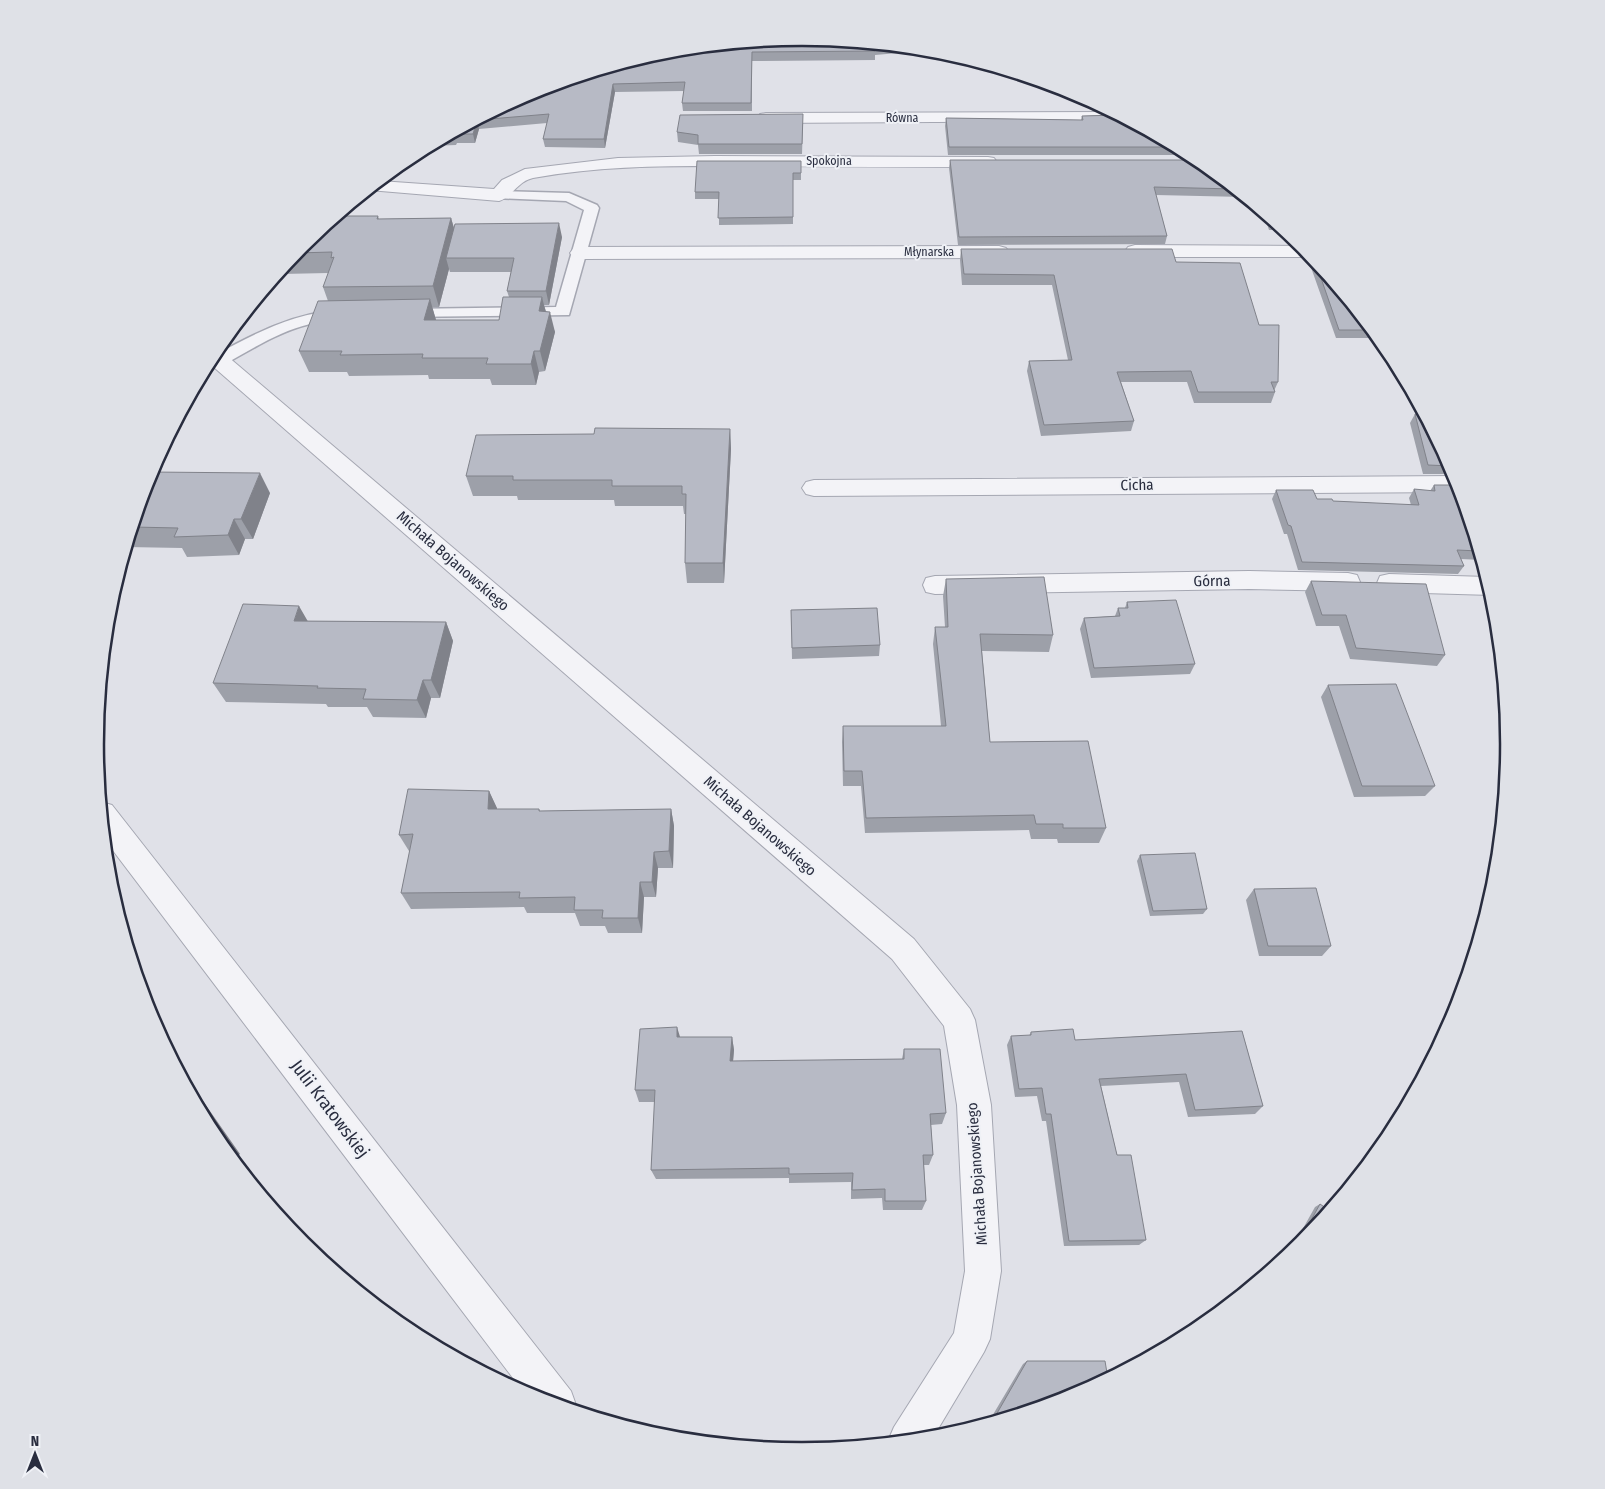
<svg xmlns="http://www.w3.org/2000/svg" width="1605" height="1489" viewBox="0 0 1605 1489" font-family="'Fira Sans Condensed',sans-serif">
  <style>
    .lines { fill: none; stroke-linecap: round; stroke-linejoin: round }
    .service-casing { stroke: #a5a7b2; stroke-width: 3 }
    .minor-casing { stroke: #a5a7b2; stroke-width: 2 }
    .service { fill: #f3f3f7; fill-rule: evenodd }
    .minor { fill: #f3f3f7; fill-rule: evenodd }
    .wall { fill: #9da0a9; fill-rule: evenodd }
    .shaded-wall { fill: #80828a }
    .building { fill: #b7bac5; stroke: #80828a }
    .labels { text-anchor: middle; stroke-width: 4; stroke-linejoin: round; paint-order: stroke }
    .far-street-label { font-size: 12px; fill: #292d3f; stroke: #eff1f6 }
    .street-label { font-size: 15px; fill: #292d3f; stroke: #eff1f6 }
    .near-street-label { font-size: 18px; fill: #292d3f; stroke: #eff1f6 }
    .rim { fill: none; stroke: #292d3f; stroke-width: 2.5 }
  </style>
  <rect width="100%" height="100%" fill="#e0e1e8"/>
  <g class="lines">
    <g class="service-casing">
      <path id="service" d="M499,191L569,193L597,205L599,208L569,315L399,317L397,314L399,311L405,309L556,307L584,210L566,201L494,198L492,195L494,192Z
        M340,310L346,312L348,315L346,318C334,321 322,321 310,324C280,331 252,349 225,364L219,365L213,364L211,360L213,356C254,334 293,313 340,310Z"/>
    </g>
    <g class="minor-casing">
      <path id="minor" d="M1112,112L1128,121L766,123L760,122L757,118L760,114L766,113Z
        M715,156L988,157L994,158L997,162L994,166L988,167C907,167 826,167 745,166C675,166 602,165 533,178C518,181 512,197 499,201L369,190L380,181L494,189L502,180L525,169L618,158Z
        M1135,245L1304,246L1312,257H1135L1128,255L1125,251L1128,247Z
        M999,246L1006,248L1009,252L1006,256L999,258L580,259L573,257L570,253L573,249L580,247Z
        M217,349L220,350L914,939L970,1009L975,1020L991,1105L1001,1271L990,1339L984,1352L932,1439L889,1443L888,1441L894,1427L954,1333L965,1271L957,1105L944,1026L892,959L209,363Z
        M1456,476L1461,492H1459L814,496L806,494L802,488L806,482L814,480Z
        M1249,571L1348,573L1357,575L1360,582L1357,589L1348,591L1249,589L935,594L926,592L923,585L926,578L935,576Z
        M1389,574L1487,577L1492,595L1389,592L1380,590L1377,583L1380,576Z
        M101,802L112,805L571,1391L576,1405L574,1410L525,1394L105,840Z"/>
    </g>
    <use href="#service" class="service"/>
    <use href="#minor" class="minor"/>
  </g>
  <path class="wall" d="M803,38L910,48V52L875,55V60L752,61V111H683L682,103L684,91L615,92L605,148L545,147L543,139L547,123L479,129L475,143H457L456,145L430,146L532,91Z
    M1096,104L1109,110H1098Z
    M1117,115L1192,155H948L945,126L946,118L1081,120L1082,116Z
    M803,124L802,154H699L698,145L678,142L677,132Z
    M950,160H1200L1244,197L1156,195L1167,236L1165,244L958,245L949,168Z
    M801,161V180H793V224L719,225V199H695V192Z
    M1263,212L1285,230H1269Z
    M378,216L379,219L451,218L454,228L562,237L549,305H544L546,311L555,332L545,371L539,372L536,385H492L490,379H429L428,375L349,376L347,372H309L299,351L328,301L323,287L328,273L282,274L281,271L303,244ZM449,269L450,272H511L507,291L509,297L499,320H436L432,307H439Z
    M961,249L1176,262L1259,325L1278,382L1274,391L1275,392L1271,403H1194L1187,382H1121L1134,421L1131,431L1041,436L1027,371L1029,361L1068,360L1052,285H962L960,260Z
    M1310,254L1379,338H1336L1308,259Z
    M1415,414L1424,415L1456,474H1423L1410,423Z
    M730,429L731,449L724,583H687L685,563L686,514H684L683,506H615L614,500H518L517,496H473L466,476L594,434Z
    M149,474L270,493L253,539H245L239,555L187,557L182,548L127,547Z
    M1434,485H1459L1482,560L1461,559L1464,566L1458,574L1298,570L1287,534H1284L1272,499L1276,490L1317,499L1333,501L1411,505L1409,498L1414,489L1430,491Z
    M946,579L1053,635L1049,652L982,651L990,742L1106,828L1099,843H1058L1057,839H1031L1029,830L865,833L861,786H843L842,742L843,726H941L933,644L935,627H945L943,596Z
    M1311,581L1445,655L1437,666L1350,659L1339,626H1316L1305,592Z
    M1127,602L1195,664L1190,674L1091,678L1080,629L1084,618L1115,616L1118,608H1125Z
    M791,610L880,645L879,656L792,659Z
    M307,621L446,622L453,641L440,698H431L426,718L373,717L367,707H328L326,704L226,702L213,683Z
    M1328,685L1435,786L1425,796L1354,797L1321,697Z
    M489,791L497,809H539L540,811L671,809L674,826L673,868H658L656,897H644L642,933H608L605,926H580L575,913H527L524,907L411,909L401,893L410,851H409L399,835Z
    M1140,855L1207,909L1203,914L1150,916L1137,861Z
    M1254,889L1331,946L1322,956H1259L1246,900Z
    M1242,1031L1263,1106L1255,1114L1188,1117L1179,1082L1101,1086L1117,1155L1146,1240L1139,1245L1064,1246L1046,1121H1042L1037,1096L1015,1097L1007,1045L1011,1036H1029L1031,1032L1075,1040Z
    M680,1037H732L734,1050L733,1061L902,1059L904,1049L946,1113L942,1124L931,1125L933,1155L929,1165H924L926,1201L922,1210H883L882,1198L851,1199V1182L789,1183V1178L656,1179L651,1170L655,1102H639L635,1090Z
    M1320,1204L1302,1245L1287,1257L1315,1207Z
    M1027,1361L1073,1398L988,1423L1023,1364Z"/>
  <path class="shaded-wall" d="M613,84L615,92L605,148L604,139Z
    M477,121L479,129L475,143L473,134Z
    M451,218L457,239L446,258L449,269L439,307L433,286Z
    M559,223L562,237L549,305L546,291Z
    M542,297L547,317L539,311Z
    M430,299L436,320L430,341L424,320Z
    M550,312L555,332L545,371L540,351Z
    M534,351L539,372L536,385L531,364Z
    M730,429L731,449L724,583L723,563Z
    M260,473L270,493L253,539L241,519Z
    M234,519L245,539L239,555L228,535Z
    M299,606L310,625L294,621Z
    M446,622L453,641L440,698L431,680Z
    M423,680L431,698L426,718L417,700Z
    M489,791L497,808L495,826L488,809Z
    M671,809L674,826L673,868L669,851Z
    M654,852L658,868L656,897L652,882Z
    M640,882L644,897L642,933L638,918Z
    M677,1027L681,1040L677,1037Z
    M732,1037L734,1050L732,1073L730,1061Z
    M170,1054L240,1154L233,1160L218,1141L210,1129Z"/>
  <path class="building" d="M803,38L886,46L875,47V51L752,52L751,103H682L685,82L613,84L604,139H543L549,114L478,120L532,91L665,51Z
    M803,114L802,144H698V135L677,132L680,115Z
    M1117,115L1178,147H949L946,118L1083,120L1082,116Z
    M477,121L473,134H454V137H446Z
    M950,160H1200L1234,189L1154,187L1167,236L959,237Z
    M697,161H801V173H793V217L718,218L719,192H695Z
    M337,216H378L377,219L451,218L433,286L323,287L334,257L331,258L332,252L296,253L303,244Z
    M559,223L546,291H507L514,258H446L455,224Z
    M961,249H1172L1176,262L1240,263L1259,325H1279L1278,382H1271L1275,392H1198L1191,371L1117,372L1134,421L1044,425L1029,361L1072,360L1054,275L964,274Z
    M1314,258L1373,330H1339Z
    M503,297H542L539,311L550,312L540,351H534L531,364H486L488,358H422L423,354L340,355L342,351H299L318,301L430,299L424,320H499Z
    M1415,414L1424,415L1451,466L1428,465Z
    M595,428L730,429L723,563H685L686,494H682V486H612V480H513V476H466L476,435L594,434Z
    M150,472L260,473L241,519H234L228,535L174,537L178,528L133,527Z
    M1434,485H1459L1479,551L1457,550L1464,566L1302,562L1291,526L1288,525L1276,490H1313L1317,499H1332L1333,501L1419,505L1414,489L1435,491Z
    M1044,577L1053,635L980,634L990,742L1088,741L1106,828H1063V824H1036L1034,815L866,818L862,771H844L843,726H946L935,627H948L946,579Z
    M1311,581L1426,584L1445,655L1356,648L1346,615H1322Z
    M1176,600L1195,664L1094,668L1084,618L1120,616L1118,608H1128L1127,602Z
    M243,604L299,606L294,621L446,622L431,680H423L417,700L363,699L366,689L317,688L318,686L213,683Z
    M877,608L880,645L792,648L791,610Z
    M1396,684L1435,786H1362L1328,685Z
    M408,789L489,791L488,809H539V811L671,809L669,851L654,852L652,882H640L638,918H602L603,910H574L575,897L519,898L520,892L401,893L413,834L399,835Z
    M1195,853L1207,909L1153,911L1140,855Z
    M1316,888L1331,946H1268L1254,889Z
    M677,1027V1037H732L730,1061L904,1059V1049H940L946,1113L930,1114L933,1155H923L926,1201H885V1189L852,1190L853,1173L789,1174V1168L651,1170L655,1090H635L640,1029Z
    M1073,1029L1075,1040L1242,1031L1263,1106L1195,1110L1186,1074L1099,1079L1117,1155H1131L1146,1240L1069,1241L1051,1114H1046L1042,1088L1019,1089L1011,1036L1031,1035V1032Z
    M210,1129L219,1141H218L214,1137Z
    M1320,1204L1330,1211L1302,1245L1294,1251Z
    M1027,1361H1105L1108,1379L1073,1398L992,1422Z"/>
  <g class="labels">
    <g class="far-street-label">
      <text x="902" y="122">Równa</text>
      <text x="829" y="165">Spokojna</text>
      <text x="929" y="256">Młynarska</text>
    </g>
    <g class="street-label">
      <text transform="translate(1137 485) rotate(-1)" y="5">Cicha</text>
      <text transform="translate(453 561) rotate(41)" y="5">Michała Bojanowskiego</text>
      <text transform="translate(1212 581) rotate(-1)" y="5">Górna</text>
      <text transform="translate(760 826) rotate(41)" y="5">Michała Bojanowskiego</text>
      <text transform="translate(977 1174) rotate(-94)" y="5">Michała Bojanowskiego</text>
    </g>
    <g class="near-street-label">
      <text transform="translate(330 1109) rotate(53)" y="6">Julii Kratowskiej</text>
    </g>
  </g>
  <path d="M0 0H1605V1489H0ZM104 744a698 698 0 1 1 1396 0a698 698 0 1 1-1396 0Z" fill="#dfe1e7" fill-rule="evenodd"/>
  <path class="rim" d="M104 744a698 698 0 1 1 1396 0a698 698 0 1 1-1396 0Z"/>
  <g transform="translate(35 1454)" stroke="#eff1f6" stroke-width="4" paint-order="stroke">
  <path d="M0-4L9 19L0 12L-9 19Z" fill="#292d3f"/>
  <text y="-8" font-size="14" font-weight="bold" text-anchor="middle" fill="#292d3f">N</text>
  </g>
</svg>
